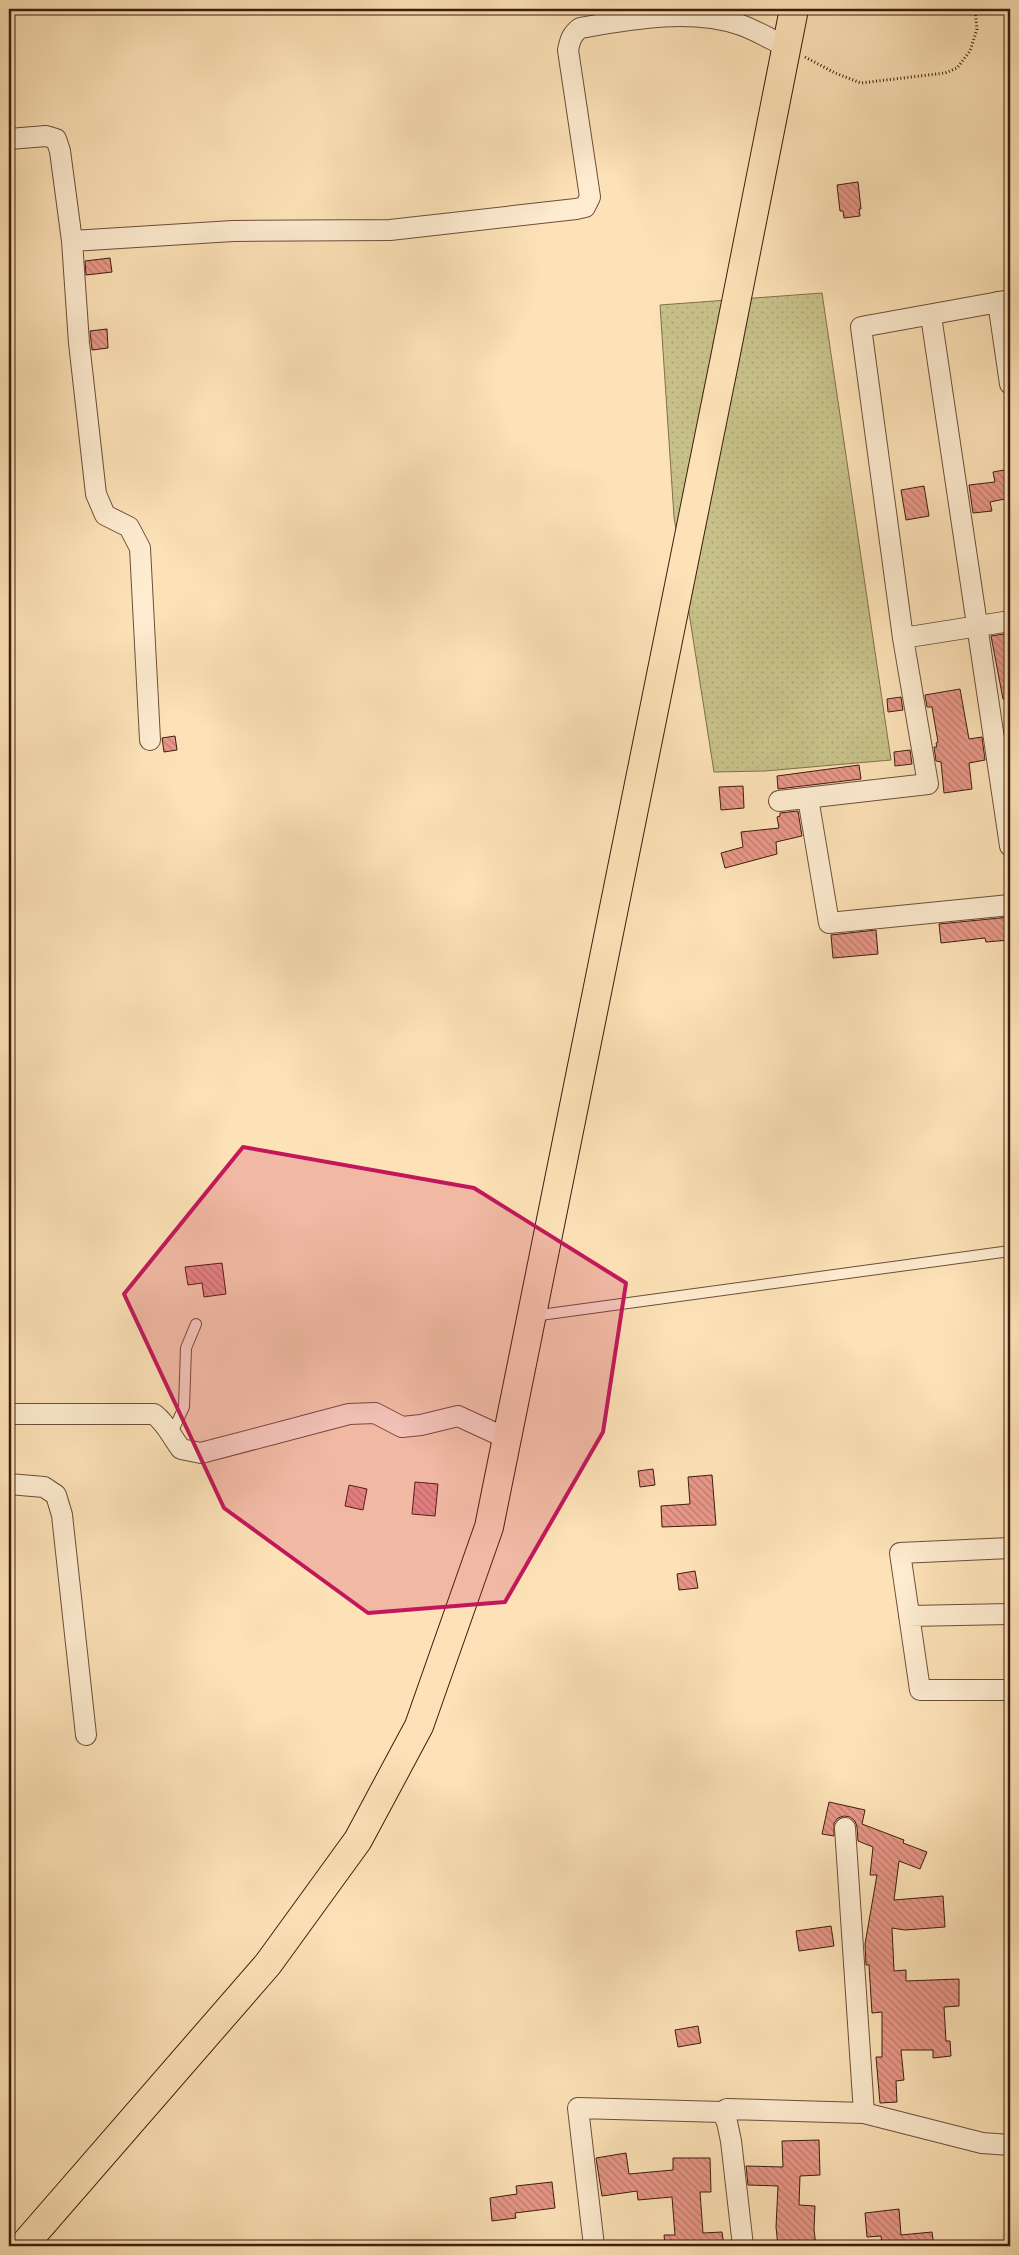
<svg xmlns="http://www.w3.org/2000/svg" width="1019" height="2255" viewBox="0 0 1019 2255" font-family="Vollkorn,serif">
  <style>
    .grass { fill: url(#grass-dots); stroke: #826e4c }
    .building { fill: url(#building-back-hatch); stroke: #3e1c0f }
    .lines { fill: none; stroke-linecap: round; stroke-linejoin: round }
    .lane-casing { stroke: #6e4e39; stroke-width: 12 }
    .street-casing { stroke: #6e4e39; stroke-width: 22 }
    .primary-casing { stroke: #3e1c0f; stroke-width: 30 }
    .path { stroke: #3e1c0f; stroke-width: 3; stroke-dasharray: 1 2.5; stroke-linecap: butt }
    .lane { stroke: #feecd0; stroke-width: 10 }
    .street { stroke: #feecd0; stroke-width: 20 }
    .primary { stroke: #fde2b7; stroke-width: 28 }
    .marked { fill: #c2185b; fill-opacity: 0.2; stroke: #c2185b; stroke-width: 4; stroke-linejoin: round }
  </style>
  <defs>
    <pattern id="grass-dots" width="8" height="8" patternUnits="userSpaceOnUse" patternTransform="scale(1.25)"><rect width="8" height="8" fill="#c7c189"/><path d="M2 2h.1M6 6h.1" fill="none" stroke="#aca575" stroke-width="1.8" stroke-linecap="round"/></pattern>
    <pattern id="building-back-hatch" width="6" height="6" patternUnits="userSpaceOnUse" patternTransform="scale(1.25)"><rect width="6" height="6" fill="#e99889"/><path d="M-1 5l2 2M0 0l6 6M5-1l2 2" fill="none" stroke="#be7b6e"/></pattern>
  </defs>
  <rect width="100%" height="100%" fill="#fde2b7"/>
  <filter id="stains"><feTurbulence type="fractalNoise" baseFrequency=".004" numOctaves="4"/><feColorMatrix values="0 0 0 0 .2 0 0 0 0 .09 0 0 0 0 .02 0 0 0 .5 -.17"/></filter>
  <radialGradient id="worn" r=".72"><stop offset=".6" stop-color="#630" stop-opacity="0"/><stop offset="1" stop-color="#630" stop-opacity=".3"/></radialGradient>
  <path class="grass" d="M822,293L891,760L765,771L714,772L674,517L660,305Z"/>
  <path class="building" d="M858,182L861,209H859L860,216L844,218L843,211H840L837,185Z
    M110,258L112,272L86,275L85,261Z
    M107,329L108,348L92,350L90,331Z
    M1010,469V498L990,502L992,511L973,513L969,485L995,482L993,472Z
    M924,486L929,516L906,520L901,490Z
    M1010,633V698L1003,699L991,636Z
    M960,689L969,739L982,737L985,760L969,763L972,789L944,793L941,762L936,761L934,747H937L936,743L938,742L932,707H927L925,695Z
    M901,697L903,710L888,712L887,699Z
    M175,736L177,750L164,752L162,738Z
    M910,750L912,764L895,766L894,752Z
    M859,765L861,779L778,789L777,776Z
    M743,786L744,808L721,810L719,787Z
    M798,811L802,836L776,842L777,854L725,868L721,853L743,847L741,832L779,828L777,817L780,816V813Z
    M1010,917V940L986,942L985,938L941,943L939,924Z
    M876,930L878,954L833,958L831,935Z
    M222,1263L226,1294L204,1297L202,1283L188,1285L185,1267Z
    M653,1469L655,1485L640,1487L638,1471Z
    M712,1475L716,1525L662,1527L661,1506L690,1504L688,1477Z
    M415,1482L438,1484L435,1516L412,1514Z
    M349,1485L367,1489L363,1510L345,1506Z
    M695,1571L698,1588L679,1590L677,1574Z
    M829,1802L865,1810L862,1824L904,1840L903,1843L927,1852L920,1869L899,1861L894,1900L943,1896L945,1927L905,1930L892,1928L894,1971L906,1970V1981L959,1979V2006L944,2007L946,2041H950L951,2056L933,2058V2050H901L904,2080L896,2081L897,2102L880,2103L876,2057H882V2012L872,2013L869,1965H866L865,1944L877,1875H870L873,1847L858,1841L857,1827L855,1821L850,1817L844,1816L838,1818L834,1823V1836L822,1834Z
    M831,1926L834,1946L799,1951L796,1931Z
    M698,2026L701,2043L678,2047L675,2030Z
    M819,2140L820,2175L800,2176L799,2205L815,2206L814,2230L816,2246H778L776,2227L778,2186L748,2185L746,2166L783,2167L782,2141Z
    M626,2153L629,2174L673,2170V2158H710L711,2192H700L703,2233L722,2232L724,2246H665L664,2235H675L672,2197L638,2200L637,2191L602,2196L596,2158Z
    M552,2182L555,2208L515,2213L516,2218L492,2221L490,2198L517,2194L516,2186Z
    M899,2209L901,2235L932,2232L934,2246H891L890,2243L882,2244L881,2236L867,2237L865,2213Z"/>
  <g class="lines">
    <g class="lane-casing">
      <path id="lane" d="M533,1316L1010,1251
        M171,1435L184,1407L186,1348L196,1324"/>
    </g>
    <g class="street-casing">
      <path id="street" d="M9,139L46,136L56,139L60,151L72,241L79,343L96,494L105,515L129,527L140,548L150,740
        M72,241L233,231L390,230L576,209L585,207L590,197L568,50C570,40 572,34 580,28C632,19 690,8 741,25C757,31 772,40 787,47
        M998,302L1010,384
        M931,316L1010,846
        M903,638L1010,621
        M808,798L829,923L1010,905
        M779,801L928,784L903,638L861,327L1010,300
        M9,1414H154C167,1424 171,1436 181,1449L201,1453L349,1414L375,1413L402,1427L421,1425L458,1416L508,1439
        M9,1484L44,1487L56,1495L62,1515L86,1735
        M1010,1548L900,1553L920,1690H1010
        M909,1616L1010,1614
        M845,1828L864,2113
        M722,2112L727,2122L731,2141L743,2246
        M594,2246L578,2108L722,2112L727,2109L864,2113L982,2143L1010,2145"/>
    </g>
    <g class="primary-casing">
      <path id="primary" d="M23,2246L268,1964L358,1840L419,1726L489,1527L726,353L794,9"/>
    </g>
    <path class="path" d="M805,57L835,73L861,83L945,73L957,68L970,51L977,29L975,9"/>
    <use href="#lane" class="lane"/>
    <use href="#street" class="street"/>
    <use href="#primary" class="primary"/>
  </g>
  <path class="marked" d="M243,1147L474,1188L626,1283L603,1432L505,1602L368,1613L224,1508L124,1294Z"/>
  <rect width="1019" height="2255" fill="none" stroke="#fde2b7" stroke-width="30"/>
  <rect x="10" y="10" width="999" height="2235" fill="none" stroke="#3e1c0f" stroke-width="2.5"/>
  <rect x="15" y="15" width="989" height="2225" fill="none" stroke="#3e1c0f"/>
  <rect width="100%" height="100%" filter="url(#stains)"/>
  <rect width="100%" height="100%" fill="url(#worn)"/>
</svg>
